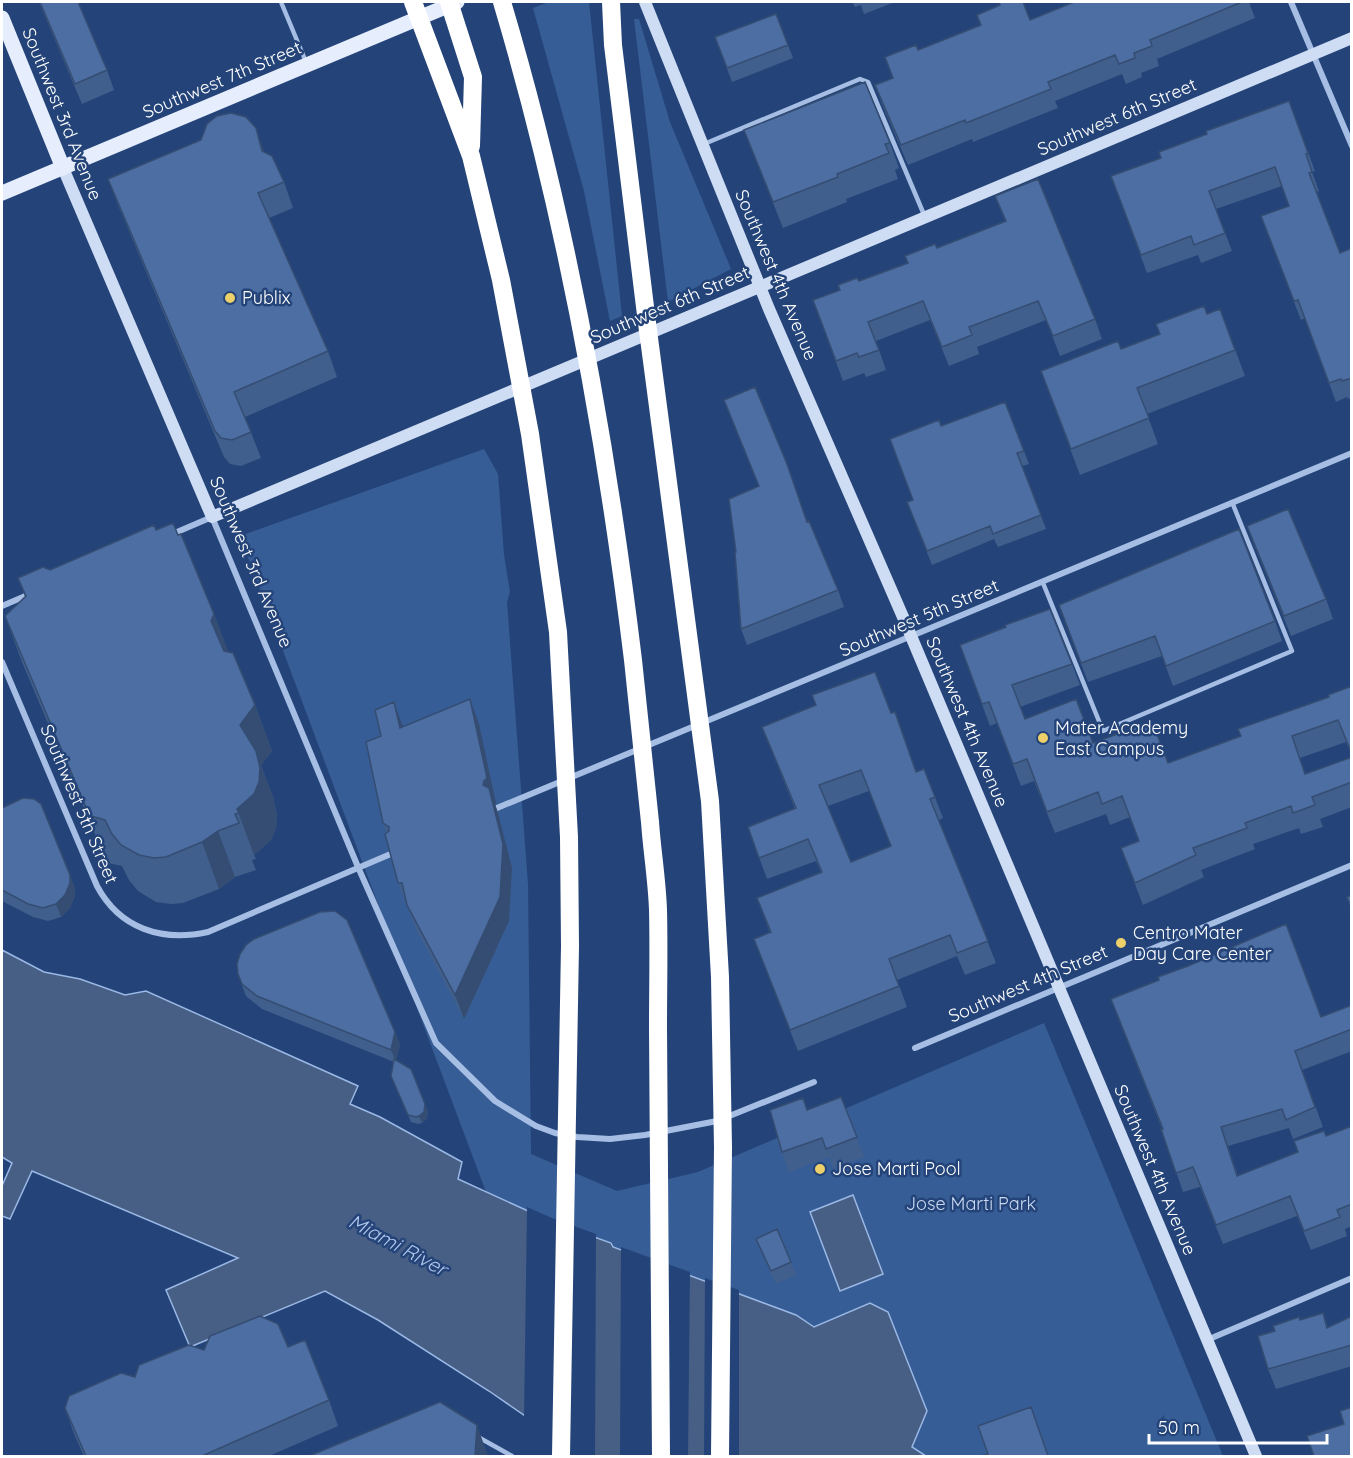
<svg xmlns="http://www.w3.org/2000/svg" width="1353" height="1458" viewBox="0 0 1353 1458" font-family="Quicksand,sans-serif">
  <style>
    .green { fill: #375d96 }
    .water { fill: #475e85; stroke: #9ab8e5; stroke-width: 1.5 }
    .pier { fill: #244479 }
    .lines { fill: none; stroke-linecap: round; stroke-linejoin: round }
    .lane { stroke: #a6bee4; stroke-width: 4.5 }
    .street { stroke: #a6bee4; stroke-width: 6 }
    .secondary { stroke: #cfddf4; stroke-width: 12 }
    .primary { stroke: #e6edfc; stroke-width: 15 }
    .highway { stroke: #fff; stroke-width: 18 }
    .highway-bridge { stroke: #fff; stroke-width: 18 }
    .wall { fill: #415f8c; fill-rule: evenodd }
    .shaded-wall { fill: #354d72 }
    .building { fill: #4c6ea3; stroke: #354d72; stroke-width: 1.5; fill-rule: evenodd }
    .poi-dot { fill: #eed06a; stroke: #244479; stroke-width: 2 }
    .labels { text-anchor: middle; stroke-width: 5; stroke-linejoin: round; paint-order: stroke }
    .street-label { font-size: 18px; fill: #fff; stroke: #244479 }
    .poi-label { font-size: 18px; fill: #fff; stroke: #244479; text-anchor: start }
    .park-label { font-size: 18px; fill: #c9d9f3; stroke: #244479 }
    .water-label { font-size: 20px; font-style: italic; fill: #b1c8ec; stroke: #244479 }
  </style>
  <rect width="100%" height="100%" fill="#244479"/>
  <path class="green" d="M549,2H589L622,316L610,321L584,191L533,8Z
    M634,19H639L670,122L731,269L668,302Z
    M484,449L498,474L504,555L510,592L507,602L528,884L531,1154L617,1191L698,1172L1044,1023L1223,1456H926L911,1448L870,1304L814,1327L796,1315L613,1247L611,1243L550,1221L486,1192L240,536Z"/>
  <path class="water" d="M2,950L44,972L80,979L125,995L146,991L358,1086L350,1104L380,1117L462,1162L458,1179L550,1221L611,1243L613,1247L796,1315L814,1327L870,1303L888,1312L927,1411L912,1447L926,1456H583L489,1391L378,1320L325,1291L190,1347L166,1290L238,1258L32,1171L10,1219L2,1216V1186L12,1163L2,1157Z
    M853,1195L883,1274L840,1291L810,1212Z"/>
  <path class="pier" d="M527,1207L552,1218L596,1234L595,1456H578L524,1418Z
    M621,1247L690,1272L688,1456H620Z
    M705,1278L739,1290V1456H704Z"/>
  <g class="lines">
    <path class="lane" d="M281,2L306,62
      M704,144L860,79L868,82L925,217
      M1043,583L1103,731L1292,651L1232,502
      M478,1437L512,1456"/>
    <path class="street" d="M1291,2L1352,146
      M170,535L212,517L358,867L436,1043L495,1101L536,1126L555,1133L577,1137L610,1139L645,1135L717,1121L814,1082
      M2,606L30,594
      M2,662L97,886C120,929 162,942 208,932L393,853
      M497,808L1352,453
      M915,1048L1352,865
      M1207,1340L1352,1278"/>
    <path class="secondary" d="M645,2L769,309L903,617L1256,1456
      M63,168L212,517L1352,38"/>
    <path class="primary" d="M2,18L63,168
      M2,193L457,2"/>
    <path class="highway" d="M611,2L613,45L647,323"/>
    <path class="highway-bridge" d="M413,2L471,156L501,280L530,434L558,632L569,837L570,946L561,1456
      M449,2L473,77L471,146
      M502,2C566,216 606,438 633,660C639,714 644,768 650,822C652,851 657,880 658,910C659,949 658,989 658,1028C659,1171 659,1314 661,1456
      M647,323L710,801L720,977L723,1147L720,1456"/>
  </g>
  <path class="wall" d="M39,2H78L107,70L114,90L82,104Z
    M852,2H895L864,14L861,5L855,7Z
    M1074,2H1249L1255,18L1157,59L1159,66L1141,73L1142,77L1126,84L1122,74L1055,101L1058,108L973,142L972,139L908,165L882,104L875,85L893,78L885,57L918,50L980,25L977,15L1030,20Z
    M776,14L793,58L732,82L715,37Z
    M1289,101L1315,171L1312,172L1319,191L1316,192L1340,253L1352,248V398L1348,399L1347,397L1336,402L1305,318L1301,320L1261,216L1289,206L1282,186L1216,209L1232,251L1201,263L1198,255L1147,273L1111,176L1161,158L1207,134Z
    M744,130L890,143L899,168L895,170L898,179L846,199L847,202L783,228Z
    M265,152L284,182L293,208L269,218L328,351L337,377L245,417L261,458L241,466L230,464L224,457L118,205L108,179Z
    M995,196L1095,319L1102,339L1060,356L1046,320L977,347L979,354L949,366L930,320L876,341L886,370L866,377L864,373L843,381L813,300L840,290L859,281L908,263L937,248L1005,221Z
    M1220,309L1245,376L1147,414L1158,444L1080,475L1041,371L1121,349L1159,334Z
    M724,400L807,522L838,590L844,607L747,645L741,629L736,552L759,487Z
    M1005,402L1029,464L1022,466L1046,529L998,547L994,539L932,565L907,502L913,500L941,426Z
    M1247,526L1326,599L1333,619L1291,636Z
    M156,530L214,614L228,652L255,705L272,751L261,765L273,797L277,815L276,828L271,840L254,855L256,859L252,860L256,870L235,877L219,889L183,903L171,904L156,902L138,891L129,880L122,866L108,863L105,858L22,662L5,616L25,597L18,578L50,570Z
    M1059,605L1275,621L1282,641L1173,686L1162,656L1088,682Z
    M1006,627L1072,664L1080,685L1020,707L1025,719L1093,743L1168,763L1241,736L1329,697L1352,686V755L1346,742L1300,758L1305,774L1352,757V807L1320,819L1323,827L1301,834L1299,828L1253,844L1255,849L1201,870L1204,877L1143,905L1121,848L1139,841L1130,817L1110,825L1106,814L1055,833L1034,781L1021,786L997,723L990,726L960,645Z
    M891,713L916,772L924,769L943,818L939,820L996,963L965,975L957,956L897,980L907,1007L798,1051L754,939L770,933L757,898L821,872L816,861L767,879L748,827L795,809L762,727ZM869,791L891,846L851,862L828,806Z
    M479,724L496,803L495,804L498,813L512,868L509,921L464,1019L416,929L398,883L386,833L383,823L403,727Z
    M2,808L70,875L75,889V896L70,908L61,917L48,921L33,917L2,901Z
    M238,974L400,1044L396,1060L428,1111L427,1118L422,1123L418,1124L411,1122L391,1076L394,1062L262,1009L246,996Z
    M1111,999L1321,1017L1352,1005V1051L1302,1070L1323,1127L1293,1139L1289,1128L1228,1146L1238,1176L1298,1152L1326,1136L1352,1126V1226L1345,1229L1347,1236L1311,1250L1297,1216L1223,1244L1200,1187L1183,1192L1162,1129Z
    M841,1097L864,1157L833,1168L829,1157L789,1172L782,1152L807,1110Z
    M756,1239L791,1262L796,1275L776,1284L761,1252Z
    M1323,1313L1328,1328L1352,1316V1366L1276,1389L1268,1369L1275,1331L1300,1320Z
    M288,1347L329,1400L338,1426L269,1456H84L74,1434L65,1408L135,1377L204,1350Z"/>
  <path class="shaded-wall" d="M256,128L265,154L262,151Z
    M214,614L231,660L228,667L211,621Z
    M470,699L479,724L496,803L495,804L498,813L512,868L509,921L464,1019L455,995L484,781Z
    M394,702L403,727L400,728Z
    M255,705L272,751L261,765L273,797L277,815L276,828L271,840L254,855L237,809L240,725Z
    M218,831L235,877L219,889L202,842Z
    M70,875L75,889V896L70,908L61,917L56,904Z
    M395,1032L400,1044L396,1062L391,1050Z
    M425,1104L428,1111L427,1118L422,1123L419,1116Z
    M477,1425L488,1456H475Z"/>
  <path class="building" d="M40,2H78L107,70L75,84Z
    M999,2H1023L1030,20L1074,2H1242L1150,40L1152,46L1134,53L1135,58L1119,64L1115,55L1048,82L1051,89L966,123L965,120L901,145L875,85L893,78L885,57L916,45L918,50L981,25L977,15L1000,5Z
    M776,14L788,45L727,68L715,37Z
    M865,82L890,143L885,144L889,153L837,174L838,177L773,202L744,130Z
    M1289,101L1308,153L1306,154L1312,172L1309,173L1340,253L1352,248V378L1342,381L1341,379L1329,383L1298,300L1294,301L1261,216L1289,206L1275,167L1209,191L1225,233L1194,245L1191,236L1141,255L1111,176L1161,158L1159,152L1207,134L1206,131Z
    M231,113L246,117L256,128L262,151L272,156L284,182L258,193L328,351L234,392L251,432L232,440L221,438L215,431L108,179L201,140L207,124L217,116Z
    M1038,179L1095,319L1053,336L1038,301L969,327L972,335L942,347L923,301L868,322L879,350L859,357L857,353L836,361L813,300L840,290L838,285L857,278L859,281L908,263L905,256L935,244L937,248L1006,221L995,196Z
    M1204,306L1207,314L1220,309L1235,350L1137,388L1149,418L1071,449L1041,371L1118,341L1121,349L1160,334L1156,324Z
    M755,387L787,464L807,522L809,521L838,590L741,629L735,553L736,552L729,499L759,486L724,400Z
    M1005,402L1024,451L1017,453L1041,515L993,534L990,526L927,551L907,502L913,500L890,439L939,420L941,426Z
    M1288,509L1326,599L1284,616L1247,526Z
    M173,523L178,535L181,534L214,614L211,621L224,651L233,653L255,705L240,725L256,751L260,768L259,782L254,794L237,809L239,813L235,814L239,823L218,831L202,842L166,857L154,858L139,855L121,845L112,834L105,820L91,816L88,812L5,616L26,596L18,578L43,567L50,570L154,525L156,530Z
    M1239,529L1275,621L1166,666L1155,636L1081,663L1059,605Z
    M1050,609L1072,664L1012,685L1025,719L1076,699L1093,743L1152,721L1168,763L1241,736L1238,729L1329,697L1328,695L1352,686V754L1338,720L1292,736L1305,774L1352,757V782L1312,797L1315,805L1293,813L1291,806L1245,823L1247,828L1193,848L1196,855L1135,883L1121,848L1139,841L1122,796L1102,804L1098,792L1047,812L1027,759L1013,764L989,702L982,704L960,645L1006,627L1005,625Z
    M875,672L891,713L895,712L916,772L924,769L935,797L930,799L988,941L957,953L950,935L889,959L899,986L790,1030L754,939L771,932L757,898L822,872L808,839L759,858L748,827L796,808L762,727L816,705L812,695ZM861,770L891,846L851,862L819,785Z
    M470,699L487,778L484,781L483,785L489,788L503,844L500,897L455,995L407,905L402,883H398L385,834L389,831V827L383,823L366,742L381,736L375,710L394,702L400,728Z
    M23,798L34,799L41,804L70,875V883L65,895L56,904L43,908L28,904L2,890V808Z
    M1352,895V909L1347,897Z
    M335,911L347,920L395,1032L391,1050L257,996L242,984L238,974L237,964L240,954L246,945L254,939L320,912Z
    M1286,924L1321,1017L1352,1005V1029L1295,1051L1315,1107L1286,1120L1282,1109L1221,1127L1237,1176L1298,1152L1294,1141L1324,1131L1326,1136L1352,1126V1204L1337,1210L1340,1217L1304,1231L1290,1196L1216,1225L1193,1167L1176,1173L1161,1129H1163L1111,999L1159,980L1158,977L1188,966Z
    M394,1059L411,1069L425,1104L424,1112L419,1116L416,1117L408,1115L391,1076Z
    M841,1097L857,1137L826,1149L822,1138L782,1152L770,1110L803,1098L807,1110Z
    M777,1229L791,1262L771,1271L756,1239Z
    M1323,1313L1327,1328L1352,1316V1345L1268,1369L1258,1336L1275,1331L1273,1326L1299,1317L1300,1320Z
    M260,1316L278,1324L288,1347L305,1340L329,1400L202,1456H86L65,1408L69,1396L121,1373L135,1377L139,1365L189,1345L204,1350L210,1336Z
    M440,1402L477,1425L475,1456H309Z
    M1031,1407L1048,1456H980L988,1454L978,1426Z
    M1352,1407V1456H1314L1307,1436L1344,1424L1340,1411Z"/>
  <g class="poi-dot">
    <circle cx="230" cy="298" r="6"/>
    <circle cx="1043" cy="738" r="6"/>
    <circle cx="1121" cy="943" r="6"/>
    <circle cx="820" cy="1169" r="6"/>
  </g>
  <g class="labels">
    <g class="street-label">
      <text transform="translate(222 80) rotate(-23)" y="6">Southwest 7th Street</text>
      <text transform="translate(62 114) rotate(68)" y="6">Southwest 3rd Avenue</text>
      <text transform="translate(1117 117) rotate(-23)" y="6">Southwest 6th Street</text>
      <text transform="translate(776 275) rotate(67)" y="6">Southwest 4th Avenue</text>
      <text transform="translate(670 305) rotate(-23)" y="6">Southwest 6th Street</text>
      <text transform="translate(251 562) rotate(67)" y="6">Southwest 3rd Avenue</text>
      <text transform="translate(919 618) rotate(-23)" y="6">Southwest 5th Street</text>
      <text transform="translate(967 722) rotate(67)" y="6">Southwest 4th Avenue</text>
      <text transform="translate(79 804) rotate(67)" y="6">Southwest 5th Street</text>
      <text transform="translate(1028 984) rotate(-23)" y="6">Southwest 4th Street</text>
      <text transform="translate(1155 1170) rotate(67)" y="6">Southwest 4th Avenue</text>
    </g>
    <g class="poi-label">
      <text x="242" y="304">Publix</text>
      <text x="1055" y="734">Mater Academy<tspan x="1055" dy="21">East Campus</tspan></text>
      <text x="1133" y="939">Centro Mater<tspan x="1133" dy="21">Day Care Center</tspan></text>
      <text x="832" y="1175">Jose Marti Pool</text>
    </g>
    <g class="park-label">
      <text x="971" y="1210">Jose Marti Park</text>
    </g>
    <g class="water-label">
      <text transform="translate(398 1245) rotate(28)" y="7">Miami River</text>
    </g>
  </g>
  <rect width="1353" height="1458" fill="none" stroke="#ffffff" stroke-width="6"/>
  <path d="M1149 1434v9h178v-9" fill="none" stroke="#ffffff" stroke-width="3"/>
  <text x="1158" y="1434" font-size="18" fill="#ffffff" stroke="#244479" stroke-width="4.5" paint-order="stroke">50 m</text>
</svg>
